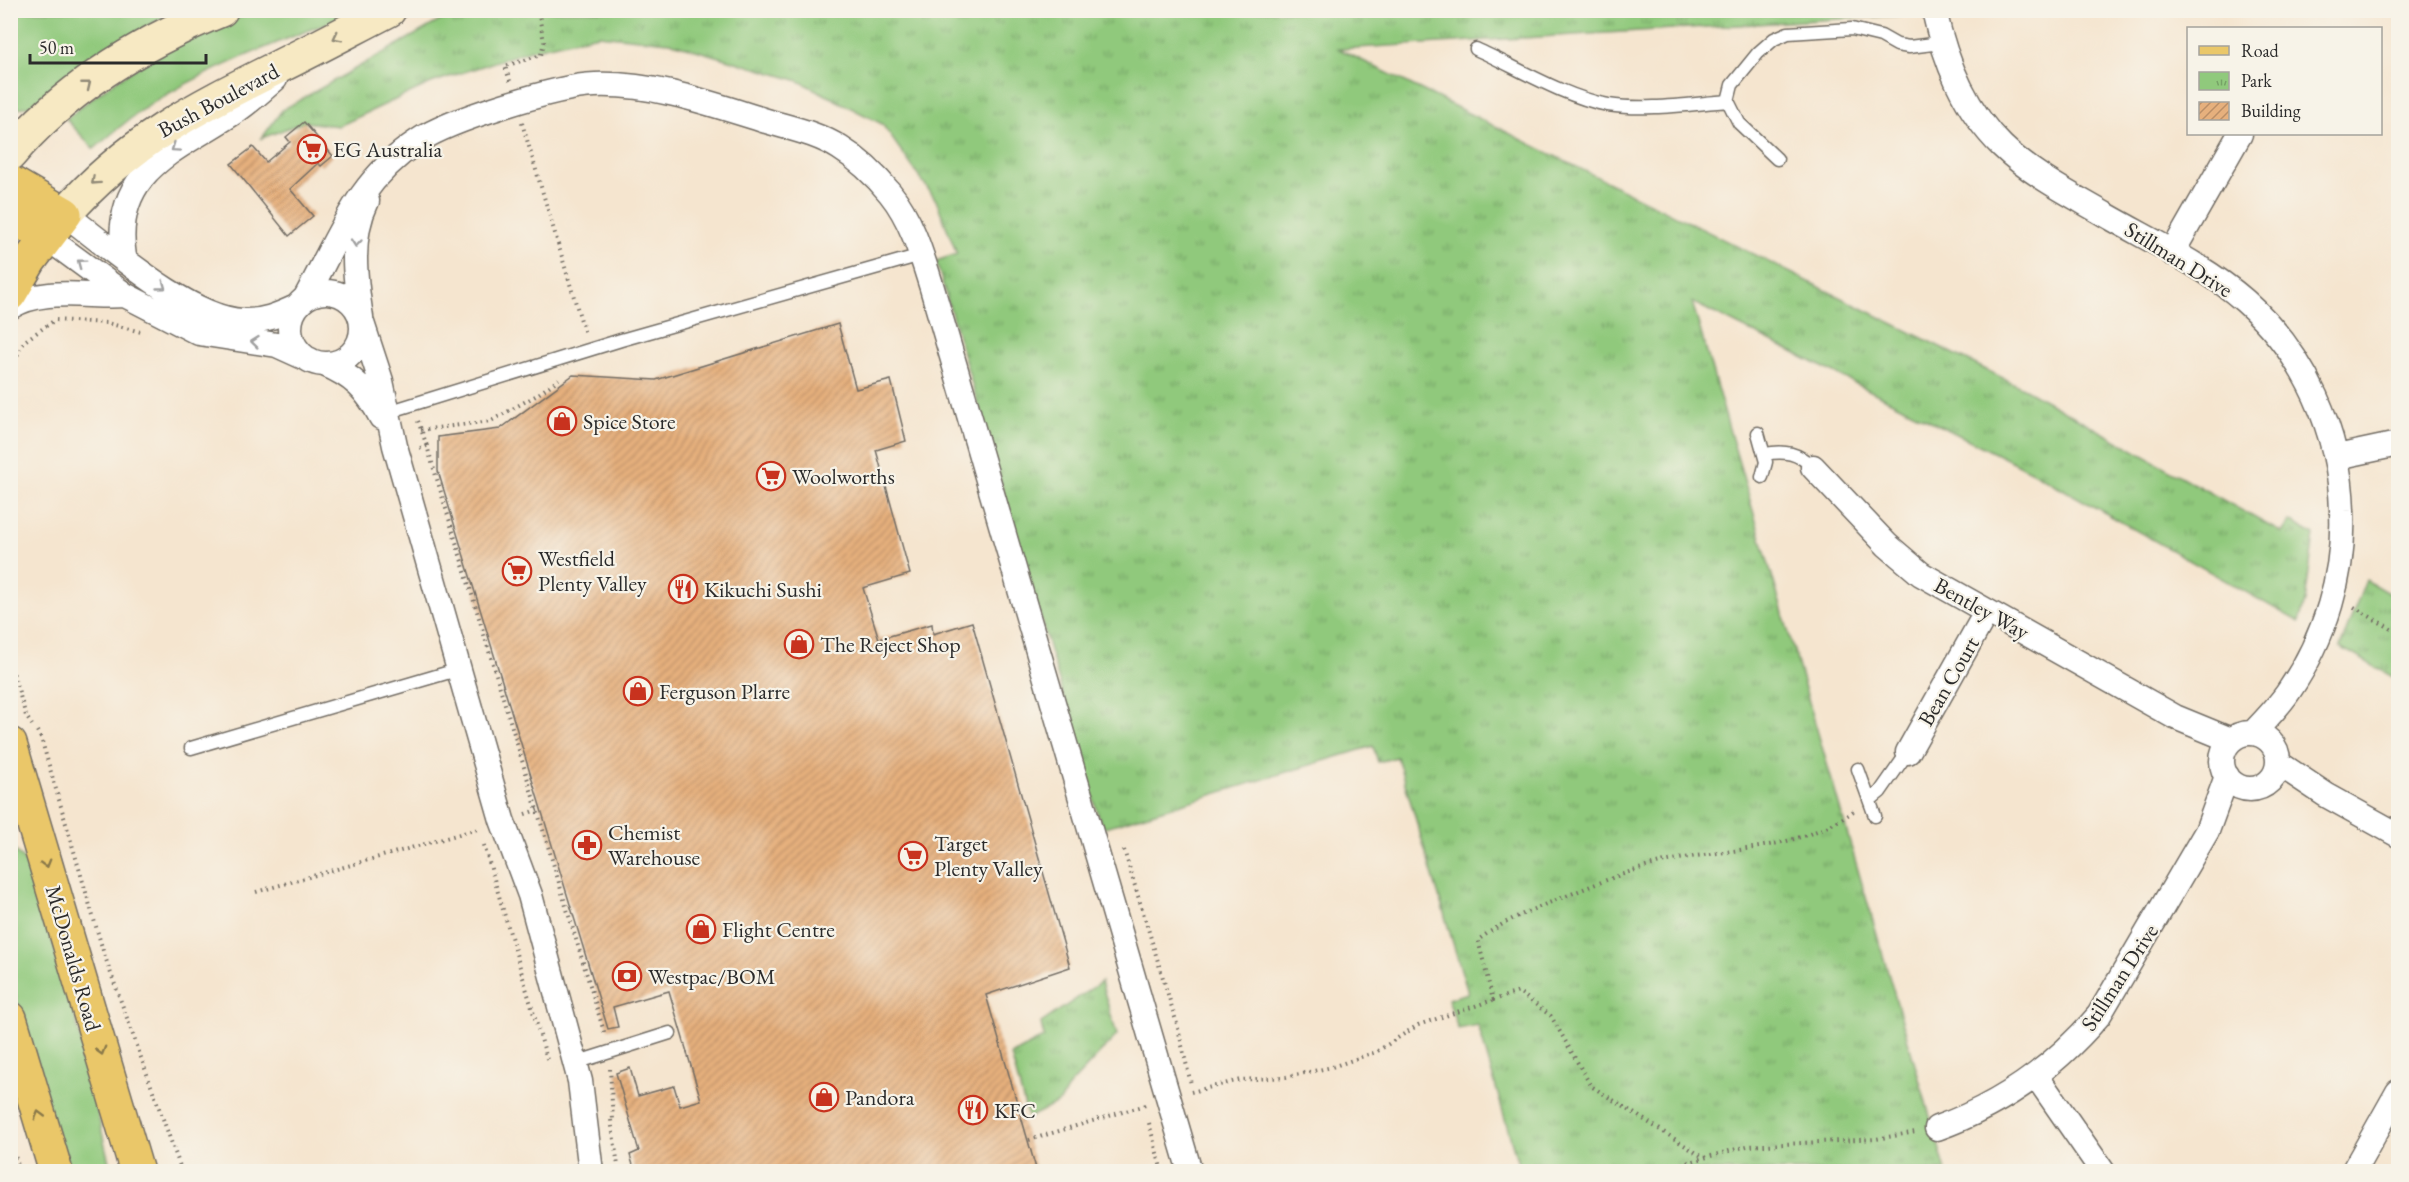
<svg xmlns="http://www.w3.org/2000/svg" width="2409" height="1182" viewBox="0 0 2409 1182" font-family="'EB Garamond',serif">
  <style>
    .grass { fill: #90c97c; stroke: #5e7a54; stroke-width: 1.5 }
    .park { fill: url(#park-tufts); stroke: #5e7a54; stroke-width: 1.5 }
    .building { fill: url(#building-hatch) }
    .lines { fill: none; stroke-linecap: round; stroke-linejoin: round }
    .lane-casing { stroke: #726c64; stroke-width: 15 }
    .street-casing { stroke: #726c64; stroke-width: 27 }
    .secondary-casing { stroke: #726c64; stroke-width: 36 }
    .primary-casing { stroke: #726c64; stroke-width: 36 }
    .path { stroke: #726c64; stroke-width: 4; stroke-dasharray: 1.5 4.5; stroke-linecap: butt }
    .lane { stroke: #fff; stroke-width: 12 }
    .street { stroke: #fff; stroke-width: 24 }
    .secondary { stroke: #f7e9c3; stroke-width: 33 }
    .primary { stroke: #eac769; stroke-width: 33 }
    .oneway { stroke: #918a77 }
    .oneway2 { stroke: #a0a0a0 }
    .oneway3 { stroke: #8a794a }
    .labels { text-anchor: middle; stroke-width: 4.5; stroke-linejoin: round; paint-order: stroke }
    .street-label { font-size: 22px; fill: #2b2b2b; stroke: #f7f3e8 }
    .poi-label { font-size: 22px; fill: #2b2b2b; stroke: #f7f3e8; text-anchor: start }
  </style>
  <defs>
    <pattern id="park-tufts" width="24" height="20" patternUnits="userSpaceOnUse" patternTransform="scale(1.5)"><rect width="24" height="20" fill="#90c97c"/><path d="M3 7l-1-3M5 7V3M7 7l1-3M15 17l-1-3M17 17v-4M19 17l1-3" fill="none" stroke="#76a366"/></pattern>
    <pattern id="building-hatch" width="6" height="6" patternUnits="userSpaceOnUse" patternTransform="scale(1.5)"><rect width="6" height="6" fill="#e6b07d"/><path d="M-1 1l2-2M0 6l6-6M5 7l2-2" fill="none" stroke="#bb8f67"/></pattern>
  </defs>
  <rect width="100%" height="100%" fill="#f7f3e8"/>
  <filter id="ink" filterUnits="userSpaceOnUse"><feTurbulence type="fractalNoise" baseFrequency=".0167" numOctaves="2"/><feDisplacementMap in="SourceGraphic" scale="12" xChannelSelector="R" yChannelSelector="G"/><feConvolveMatrix kernelMatrix="1 2 1 2 8 2 1 2 1" color-interpolation-filters="sRGB"/></filter>
  <filter id="wash" filterUnits="userSpaceOnUse"><feTurbulence type="fractalNoise" baseFrequency=".008" numOctaves="4" result="noise"/><feDisplacementMap in="SourceGraphic" scale="24" xChannelSelector="R" yChannelSelector="G"/><feGaussianBlur stdDeviation="1.35" result="paint"/><feColorMatrix in="noise" values="0 0 0 0 0 0 0 0 0 0 0 0 0 0 0 0 0 1.4 0 .05"/><feComposite in="paint" operator="in"/></filter>
  <g filter="url(#wash)">
    <rect width="100%" height="100%" fill="#f5e5cf"/>
    <path class="grass" d="M11,11H175L113,45L32,105L13,110H11Z
      M256,11H358C292,37 225,61 164,96C138,111 116,130 94,149L66,119C122,71 187,36 256,11Z
      M10,846L30,866L77,1024L111,1171H67L11,980Z"/>
    <path class="park" d="M457,11H1904V15L1339,49L2025,389L2282,533L2290,521L2314,535L2305,602L2299,622L2027,469L1692,302L1946,1171H1520L1478,1025L1458,1029L1448,999L1468,993L1397,757L1378,762L1373,746L1102,828L936,261L957,254L936,200L882,124L799,81L669,42L598,35L531,50L431,83L339,126L304,122L262,138L282,110Z
      M2366,580L2398,599V680L2340,647Z
      M1101,982L1117,1035L1069,1086L1060,1102L1028,1118L1011,1055L1044,1037L1041,1023Z"/>
    <g id="blocks">
      <path class="building" d="M304,122L333,156L321,166L318,163L290,189L313,216L289,236L231,164L253,147L266,162L290,142L286,137Z
        M838,324L856,389L891,380L906,441L876,450L910,574L863,588L879,639L932,624L933,634L972,622L1070,967L986,995L1037,1172H635L630,1155L639,1151L616,1073L630,1068L638,1096L674,1086L680,1106L701,1100L669,991L613,1007L618,1027L608,1029L438,471V437L500,429L573,375L656,380Z"/>
    </g>
  </g>
  <g filter="url(#ink)">
    <use href="#blocks" fill-opacity="0" stroke="#726c64" stroke-width="1.5"/>
    <g class="lines">
      <g class="lane-casing">
        <path id="lane" d="M1476,49C1516,67 1564,97 1608,105C1646,111 1689,104 1728,101L1739,123L1777,159
          M1728,101L1732,85L1758,53L1774,39L1788,33L1852,29L1881,36L1897,45L1909,47L1941,43
          M388,412L621,340L921,255
          M1758,433L1766,462L1762,477
          M1765,454C1785,450 1798,453 1813,467
          M191,748L460,669
          M1858,769L1875,816
          M1870,800L1880,792L1908,752
          M575,1063L670,1033"/>
      </g>
      <g class="street-casing">
        <path id="street" d="M1934,10C1945,61 1964,109 2002,146C2032,175 2070,194 2106,215C2153,242 2205,266 2245,301C2305,354 2340,432 2342,511C2345,574 2325,638 2289,691C2279,706 2265,720 2253,733
          M65,214C108,246 189,319 243,321C262,322 279,315 296,307
          M46,237L125,295L199,333L277,345L310,360
          M2172,253L2240,134
          M124,257C111,170 176,151 236,111C250,102 262,90 275,79
          M290 328a36 36 0 1 1 72 0a36 36 0 1 1-72 0Z
          M306,297C339,237 357,181 418,141C449,120 558,86 595,85C653,83 709,103 763,120C789,128 817,133 840,148C858,159 876,176 890,193C912,220 922,256 932,288L1190,1172
          M10,307C44,286 88,298 125,295
          M361,317C355,279 349,237 367,201
          M362,323L381,381L395,446L502,820L530,895L580,1081L591,1172
          M324,364C353,376 367,390 381,417
          M2337,457L2398,444
          M1813,467L1887,545L1921,574L2175,717L2231,740
          M2222 761a28 28 0 1 1 56 0a28 28 0 1 1-56 0Z
          M1908,752L1987,611
          M2278,763L2326,795L2398,835
          M2037,1077L2103,1172
          M1937,1128C2002,1105 2054,1068 2099,1015L2207,831L2227,776
          M2353,1172L2398,1092"/>
      </g>
      <g class="secondary-casing">
        <path id="secondary" d="M10,154C66,88 142,42 221,10
          M65,214C128,142 194,109 278,67C315,49 352,29 389,10"/>
      </g>
      <g class="primary-casing">
        <path id="primary" d="M10,182L65,214L30,260L10,294
          M10,215L46,237
          M10,744L137,1172
          M10,1018L56,1172"/>
      </g>
      <path class="path" d="M510,81L505,66L541,55L544,42L538,10
        M522,123L585,334
        M10,378L20,347L26,340L55,320L107,323L141,332
        M418,421L427,446
        M421,430L491,421L537,395L559,379
        M420,448L427,446L605,1035
        M2354,607L2398,633
        M10,662L26,716L32,725
        M37,731L41,738L104,954L182,1172
        M525,814L540,809
        M484,845L547,1059
        M1124,850L1177,1024L1191,1084
        M256,892L481,828
        M1493,1000L1519,992L1551,1016L1591,1086L1703,1157
        M610,1069L613,1120
        M1191,1092L1240,1080L1286,1077L1332,1067L1376,1052L1418,1025L1493,1000L1478,940C1505,920 1533,909 1564,897C1605,880 1645,864 1690,857C1748,848 1805,846 1855,810
        M611,1120L619,1172
        M1149,1123L1162,1172
        M10,1140L20,1172
        M1029,1140L1146,1105
        M1653,1172L1747,1146L1876,1139L1916,1132"/>
      <use href="#lane" class="lane"/>
      <use href="#street" class="street"/>
      <use href="#secondary" class="secondary"/>
      <use href="#primary" class="primary"/>
    </g>
    <defs><path id="oneway-chevron" d="M-2-3.5L2.5 0L-2 3.5" fill="none" stroke-width="1.6" stroke-linecap="round" stroke-linejoin="round" transform="scale(1.5)"/></defs>
    <g class="oneway">
      <use href="#oneway-chevron" transform="translate(337 37) rotate(153)"/>
      <use href="#oneway-chevron" transform="translate(87 85) rotate(-39)"/>
      <use href="#oneway-chevron" transform="translate(95 181) rotate(138)"/>
    </g>
    <g class="oneway2">
      <use href="#oneway-chevron" transform="translate(175 148) rotate(145)"/>
      <use href="#oneway-chevron" transform="translate(356 243) rotate(95)"/>
      <use href="#oneway-chevron" transform="translate(81 263) rotate(-143)"/>
      <use href="#oneway-chevron" transform="translate(162 286) rotate(36)"/>
      <use href="#oneway-chevron" transform="translate(255 342) rotate(-174)"/>
    </g>
    <g class="oneway3">
      <use href="#oneway-chevron" transform="translate(46 864) rotate(74)"/>
      <use href="#oneway-chevron" transform="translate(101 1051) rotate(74)"/>
      <use href="#oneway-chevron" transform="translate(39 1115) rotate(-106)"/>
    </g>
  </g>
  <defs>
    <g id="supermarket-ring" transform="scale(1.5)"><circle r="9.5" fill="#f7f3e8" stroke="#c8321e" stroke-width="1.5"/><path d="M-6-5.5h2.5l.6 2H6L4.5 2H-2.5L-4.4-4H-6ZM-1.5 3.2a1.3 1.3 0 1 0 .1 0ZM3 3.2a1.3 1.3 0 1 0 .1 0Z" fill="#c8321e"/></g>
    <g id="shop-ring" transform="scale(1.5)"><circle r="9.5" fill="#f7f3e8" stroke="#c8321e" stroke-width="1.5"/><path d="M-5-2.5h2.3a2.7 3.5 0 0 1 5.4 0H5L5.5 6h-11ZM-1.5-2.5h3a1.5 2.3 0 0 0-3 0Z" fill="#c8321e"/></g>
    <g id="restaurant-ring" transform="scale(1.5)"><circle r="9.5" fill="#f7f3e8" stroke="#c8321e" stroke-width="1.5"/><path d="M-5-6h1v4h1v-4h1v4h1v-4h1v5L-1.5 .5V6h-2V.5L-5-1ZM5-6V6H3V1.5H1.5Q1.5-4 5-6Z" fill="#c8321e"/></g>
    <g id="pharmacy-ring" transform="scale(1.5)"><circle r="9.5" fill="#f7f3e8" stroke="#c8321e" stroke-width="1.5"/><path d="M-2-6h4v4h4v4h-4v4h-4v-4h-4v-4h4Z" fill="#c8321e"/></g>
    <g id="bank-ring" transform="scale(1.5)"><circle r="9.5" fill="#f7f3e8" stroke="#c8321e" stroke-width="1.5"/><path d="M-6-4H6V4H-6ZM0-2.3a2.3 2.3 0 1 0 0 4.6a2.3 2.3 0 1 0 0-4.6Z" fill="#c8321e"/></g>
  </defs>
  <g fill-rule="evenodd">
    <use href="#supermarket-ring" x="312" y="149"/>
    <use href="#shop-ring" x="562" y="421"/>
    <use href="#supermarket-ring" x="771" y="476"/>
    <use href="#supermarket-ring" x="517" y="571"/>
    <use href="#restaurant-ring" x="683" y="589"/>
    <use href="#shop-ring" x="799" y="644"/>
    <use href="#shop-ring" x="638" y="691"/>
    <use href="#pharmacy-ring" x="587" y="845"/>
    <use href="#supermarket-ring" x="913" y="856"/>
    <use href="#shop-ring" x="701" y="929"/>
    <use href="#bank-ring" x="627" y="976"/>
    <use href="#shop-ring" x="824" y="1097"/>
    <use href="#restaurant-ring" x="973" y="1110"/>
  </g>
  <g class="labels">
    <g class="street-label">
      <text transform="translate(218 100) rotate(-28)" y="8">Bush Boulevard</text>
      <text transform="translate(2179 259) rotate(32)" y="8">Stillman Drive</text>
      <text transform="translate(1982 608) rotate(29)" y="8">Bentley Way</text>
      <text transform="translate(1948 681) rotate(-60)" y="8">Bean Court</text>
      <text transform="translate(74 958) rotate(74)" y="8">McDonalds Road</text>
      <text transform="translate(2119 977) rotate(-57)" y="8">Stillman Drive</text>
    </g>
    <g class="poi-label">
      <text x="333" y="157">EG Australia</text>
      <text x="583" y="429">Spice Store</text>
      <text x="792" y="484">Woolworths</text>
      <text x="538" y="566">Westfield<tspan x="538" dy="25">Plenty Valley</tspan></text>
      <text x="704" y="597">Kikuchi Sushi</text>
      <text x="820" y="652">The Reject Shop</text>
      <text x="659" y="699">Ferguson Plarre</text>
      <text x="608" y="840">Chemist<tspan x="608" dy="25">Warehouse</tspan></text>
      <text x="934" y="851">Target<tspan x="934" dy="25">Plenty Valley</tspan></text>
      <text x="722" y="937">Flight Centre</text>
      <text x="648" y="984">Westpac/BOM</text>
      <text x="845" y="1105">Pandora</text>
      <text x="994" y="1118">KFC</text>
    </g>
  </g>
  <rect width="2409" height="1182" fill="none" stroke="#f7f3e8" stroke-width="36"/>
  <rect x="2187" y="27" width="195" height="108" fill="#f7f3e8" stroke="#a5a39c" stroke-width="1.5"/>
  <rect x="2199" y="46" width="30" height="9" fill="#eac769" stroke="#a5a39c" stroke-width="1.5"/>
  <text x="2241" y="57" font-size="18" fill="#2b2b2b">Road</text>
  <rect x="2199" y="72" width="30" height="18" fill="url(#park-tufts)" stroke="#a5a39c" stroke-width="1.5"/>
  <text x="2241" y="87" font-size="18" fill="#2b2b2b">Park</text>
  <rect x="2199" y="102" width="30" height="18" fill="url(#building-hatch)" stroke="#a5a39c" stroke-width="1.5"/>
  <text x="2241" y="117" font-size="18" fill="#2b2b2b">Building</text>
  <path d="M30 54v9h176v-9" fill="none" stroke="#2b2b2b" stroke-width="3"/>
  <text x="39" y="54" font-size="18" fill="#2b2b2b" stroke="#f7f3e8" stroke-width="4.5" paint-order="stroke">50 m</text>
</svg>
